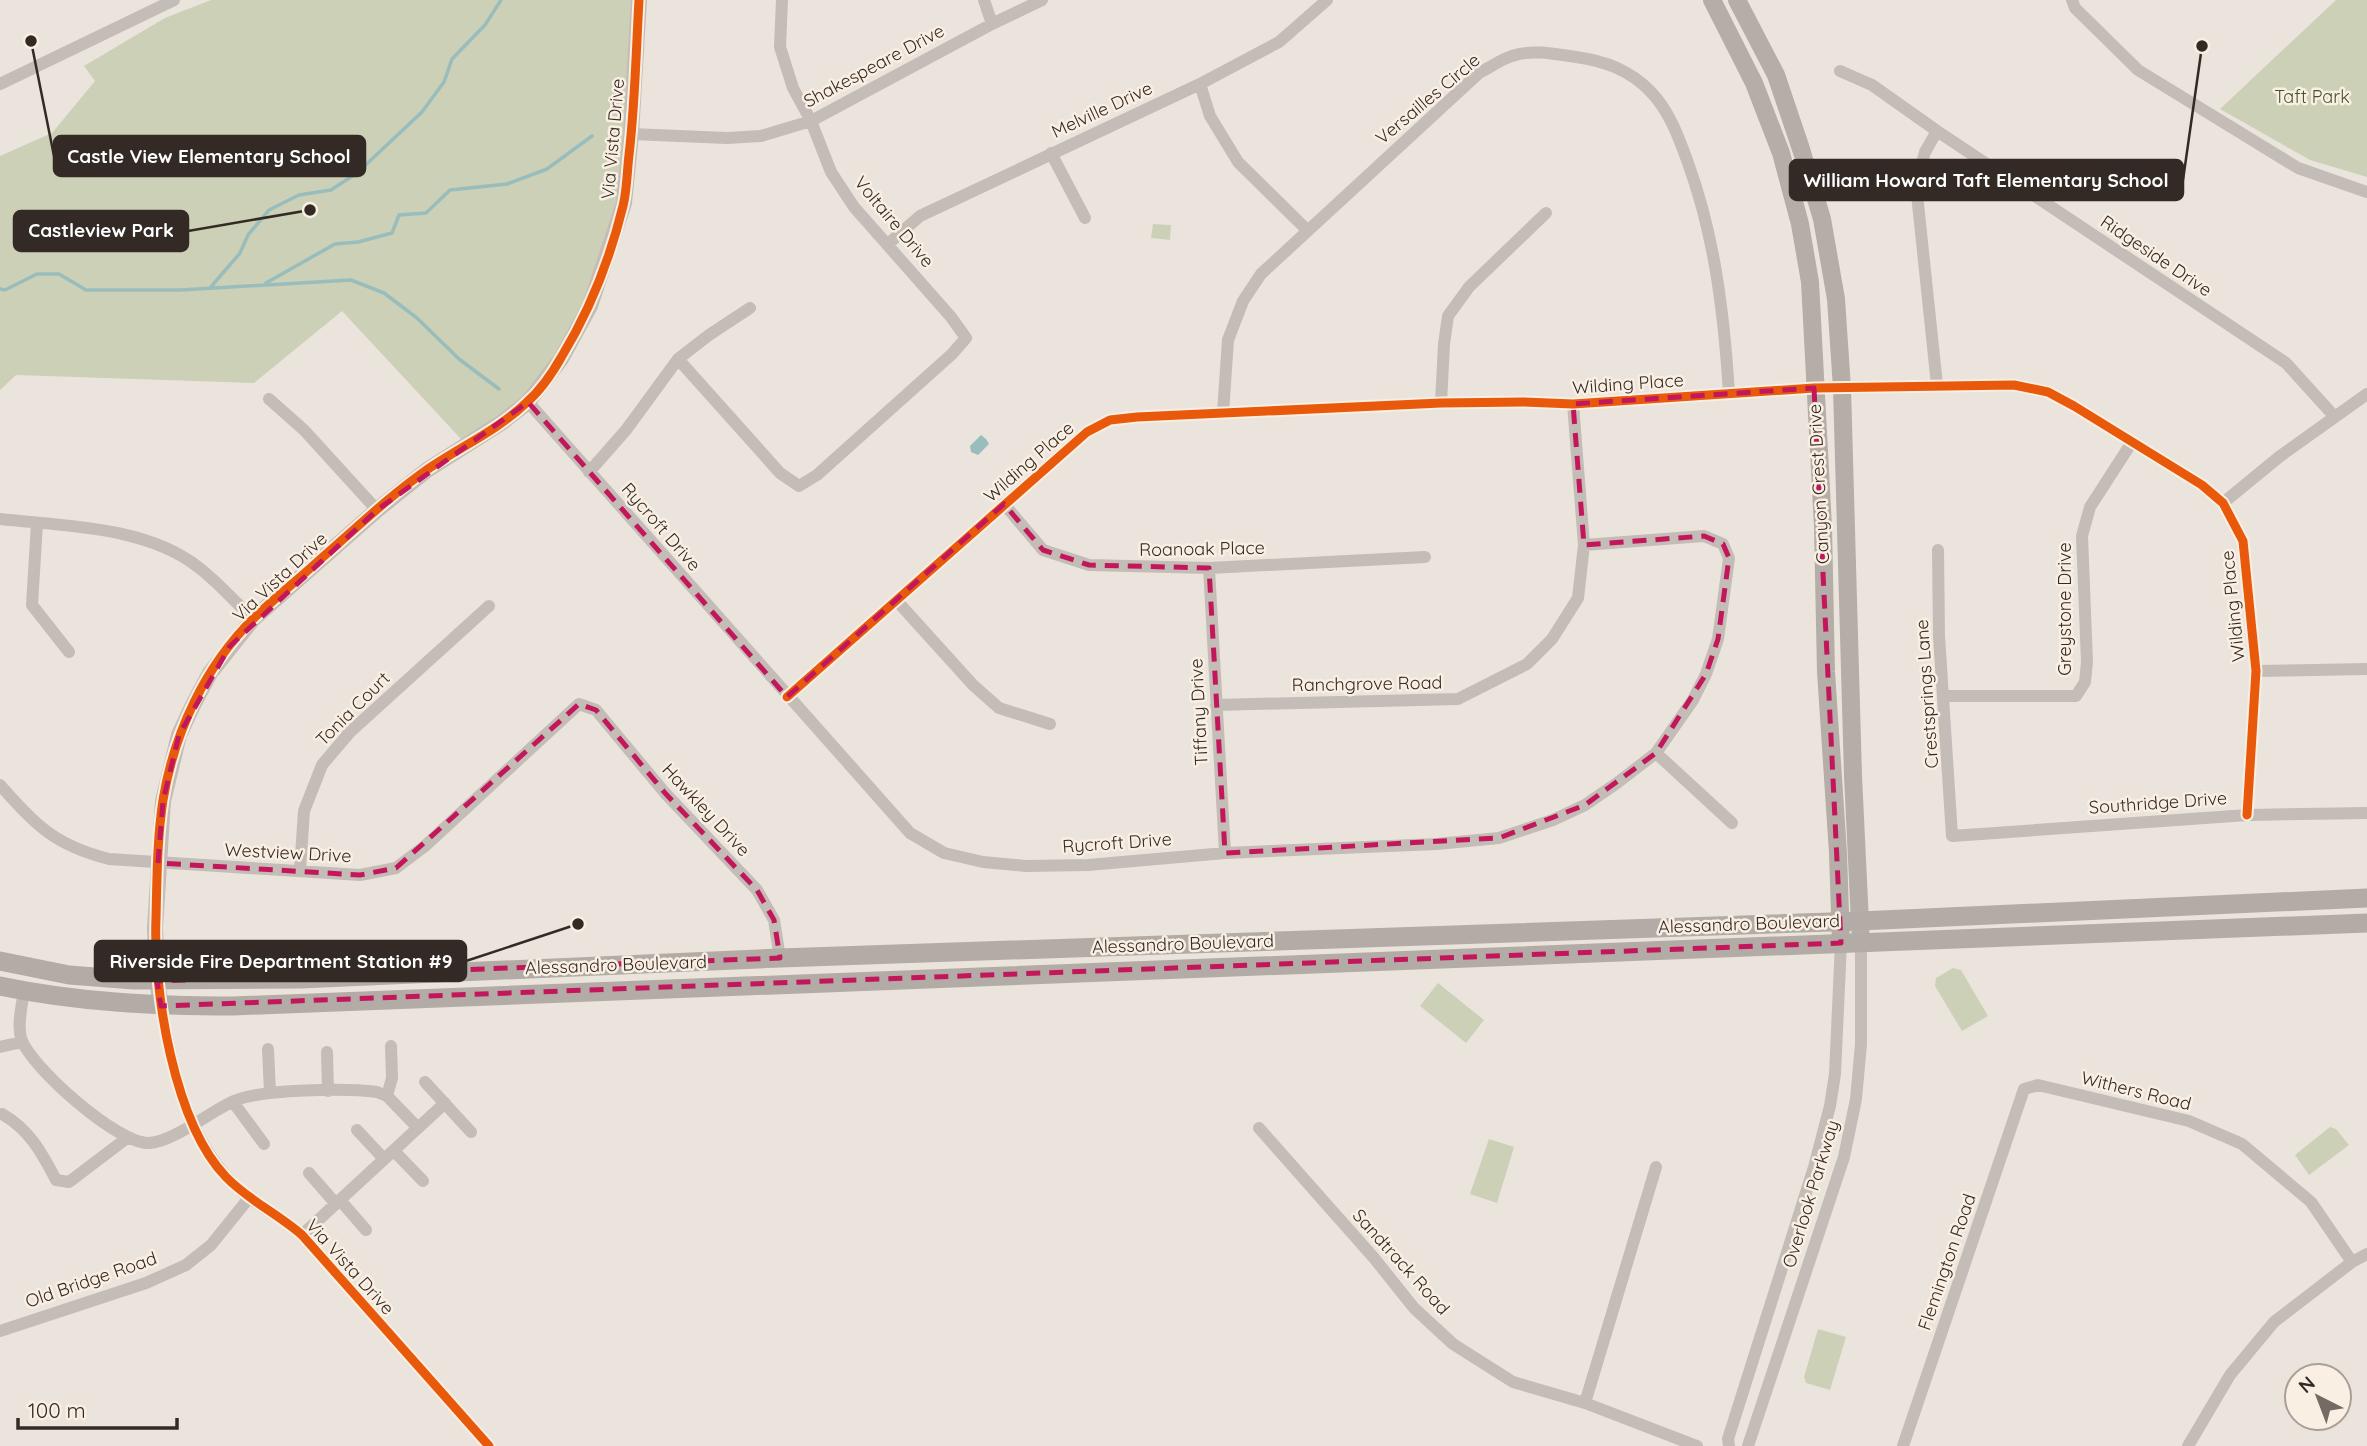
<svg xmlns="http://www.w3.org/2000/svg" width="2367" height="1446" viewBox="0 0 2367 1446" font-family="Quicksand,sans-serif">
  <style>
    .green { fill: #ccd0b6 }
    .water { fill: #99bdbc }
    .lines { fill: none; stroke-linecap: round; stroke-linejoin: round }
    .stream { stroke: #99bdbc; stroke-width: 3.5 }
    .minor { stroke: #c4bcb6; stroke-width: 12 }
    .tertiary { stroke: #c4bcb6; stroke-width: 16 }
    .secondary { stroke: #b5ada7; stroke-width: 18 }
    .primary { stroke: #b2aba6; stroke-width: 19 }
    .cycleway-casing { stroke: #f9efe3; stroke-width: 13 }
    .cycleway { stroke: #e8590c; stroke-width: 9 }
    .marked { fill: none; stroke: #c2185b; stroke-width: 5; stroke-dasharray: 14 9; stroke-linejoin: round }
    .labels { text-anchor: middle; stroke-width: 5; stroke-linejoin: round; paint-order: stroke }
    .street-label { font-size: 18px; fill: #342a25; stroke: #f9efe3 }
    .park-label { font-size: 18px; fill: #435329; stroke: #f9efe3 }
    .leader { fill: none; stroke: #342a25; stroke-width: 2.5 }
    .callout-dot { fill: #342a25; stroke: #f9efe3; stroke-width: 2.5 }
    .callout { fill: #342a25; stroke: #342a25; stroke-width: 2.5 }
    .callout-label { font-size: 19px; text-anchor: middle; font-weight: bold; fill: #fff }
  </style>
  <rect width="100%" height="100%" fill="#ebe4dd"/>
  <path class="green" d="M211,0H641L632,114L604,274L536,385L497,419L461,439L342,311L254,383L16,375L0,390V156L52,133L95,81L84,66L165,18Z
    M2336,0H2367V177L2310,160L2220,109Z
    M1153,224L1171,225L1170,240L1151,238Z
    M1953,968L1961,970L1988,1016L1962,1031L1935,986L1936,978Z
    M1438,983L1484,1020L1466,1043L1420,1006Z
    M2330,1127L2336,1129L2349,1145L2309,1175L2295,1155Z
    M1489,1139L1514,1147L1497,1203L1470,1194Z
    M1818,1329L1846,1337L1830,1390L1806,1383L1804,1377Z"/>
  <path class="water" d="M981,435L986,439L989,444L978,455L971,452L970,446Z"/>
  <g class="lines">
    <path class="stream" d="M266,283L335,244L358,242L392,233L399,215L426,213L450,190L507,184L547,169L592,136
      M210,288L240,253L248,235L269,210L299,195L331,190L357,173L422,112L444,82L452,59L485,25L501,0
      M0,289L5,290L37,274H59L86,290H180L351,280L384,293L417,318L459,359L499,389"/>
    <path class="minor" d="M984,0L992,24
      M2072,0L2075,8L2138,70L2298,168L2367,192
      M1840,71L1872,85L1937,131L2286,363L2334,416
      M0,84L174,0
      M1200,84L1210,116L1238,162L1307,230
      M1937,131L1925,152L1916,185L1937,385
      M631,134L727,138L761,136L811,121L992,24L1042,0
      M1051,153L1085,218
      M888,244L920,216L1200,84L1279,42L1327,0
      M678,359L780,473L799,486L817,475L952,354L966,338L951,317L854,207L831,172L811,121L793,88L780,47L782,0
      M269,399L304,430L377,510
      M528,402L910,833L944,853L983,862L1026,866L1088,865L1225,853L1437,844L1499,838L1553,820L1585,805L1617,783L1656,753L1693,700L1706,674L1718,639L1729,558L1723,544L1704,536L1584,545
      M1441,403L1444,344L1448,316L1469,287L1546,213
      M1223,413L1228,340L1243,301L1261,274L1479,73C1490,68 1501,59 1512,56C1532,49 1555,54 1576,57C1605,61 1630,70 1651,92C1670,112 1679,138 1688,163C1715,237 1724,315 1729,393
      M589,472L626,430L678,359L709,335L750,308
      M2223,503L2279,457L2367,394
      M1004,504L1043,550L1089,565L1209,568L1425,557
      M0,519C63,526 146,526 198,567C218,582 235,602 253,619
      M37,523L32,605L69,652
      M1938,550L1939,636L1952,836L2247,815L2367,813
      M1209,568L1225,853
      M897,601L973,685L999,708L1050,724
      M2256,671L2367,669
      M1943,696H2076L2085,682L2087,662L2082,536L2090,507L2132,442
      M787,697L1087,432L1110,420L1137,417L1441,403L1524,402L1573,404L1814,388L2014,385L2048,392L2074,406L2202,485L2223,503L2243,541L2256,671L2247,815
      M1216,705L1458,699L1527,664L1552,639L1578,598L1584,545L1573,404
      M1656,753L1732,823
      M0,785C37,826 54,845 109,859L360,875L396,868L425,846L579,704L596,710L665,793L757,890L774,920L780,958
      M300,870L304,811L322,765L350,732L489,606
      M24,991C22,1005 17,1024 21,1038C30,1067 119,1145 149,1143C173,1142 211,1111 234,1101C261,1089 347,1088 377,1092L387,1096L418,1128
      M161,1006C173,1073 188,1144 241,1191C259,1207 283,1218 302,1235L489,1446
      M0,1047L22,1042
      M268,1049L270,1093
      M327,1052L328,1091
      M425,1082L471,1132
      M387,1096L392,1078L391,1046
      M233,1102L264,1144
      M2,1114C29,1129 42,1153 56,1180L69,1182L127,1138
      M1259,1128L1374,1258L1414,1308L1453,1344L1513,1382L1585,1403L1697,1446
      M357,1130L384,1159
      M394,1151L423,1181
      M309,1173L336,1204
      M340,1200L366,1230
      M302,1235L445,1103
      M0,1331L146,1283L186,1265L211,1245L249,1198
      M1585,1403L1656,1167
      M1729,1446L1728,1439L1814,1167L1830,1106L1835,1074L1841,943
      M1748,1446L1844,1157L1856,1099L1861,1044V943
      M1903,1446L2024,1089L2038,1085L2189,1121L2242,1144L2311,1202L2352,1262
      M2188,1446L2230,1375L2274,1322L2352,1262L2367,1254"/>
    <path class="tertiary" d="M161,1006L157,981L155,928L163,801L179,735L194,703L210,673L253,619L377,510L427,470L501,423L528,402L561,359L590,306L624,203L631,134L639,0"/>
    <path class="secondary" d="M1712,0L1754,83L1781,153L1800,224L1810,282L1823,527L1826,672L1838,853L1841,943
      M1737,0L1776,75L1801,149L1822,219L1836,299L1842,388L1853,776L1861,943"/>
    <path class="primary" d="M0,961L69,975L134,980L300,979L780,958L1860,921L2367,898
      M0,986C77,1002 154,1006 233,1006L2367,923"/>
    <g class="cycleway-casing">
      <path id="cycleway" d="M787,697L1087,432L1110,420L1137,417L1441,403L1524,402L1573,404L1814,388L2014,385L2048,392L2074,406L2202,485L2223,503L2243,541L2256,671L2247,815
        M489,1446L302,1235C278,1214 248,1200 226,1177C174,1123 153,991 156,918C157,879 157,839 163,800C174,733 205,666 254,618C274,599 295,582 315,564C352,532 388,497 428,469C460,447 498,430 526,403C540,391 553,372 562,356C590,310 610,259 623,206C627,190 627,172 629,155C635,104 636,52 639,0"/>
    </g>
    <use href="#cycleway" class="cycleway"/>
  </g>
  <path class="marked" d="M1814,388L1841,943L161,1006L157,981L780,958L774,920L757,890L665,793L596,710L579,704L396,868L360,875L158,863L163,801L179,735L230,646L377,510L528,402L787,697L1004,504L1043,550L1089,565L1209,568L1225,853L1499,838L1585,805L1656,753L1706,674L1718,639L1729,558L1723,544L1704,536L1584,545L1573,404Z"/>
  <g class="labels">
    <g class="street-label">
      <text transform="translate(874 66) rotate(-28)" y="6">Shakespeare Drive</text>
      <text transform="translate(1428 99) rotate(-40)" y="6">Versailles Circle</text>
      <text transform="translate(1102 110) rotate(-25)" y="6">Melville Drive</text>
      <text transform="translate(613 139) rotate(-85)" y="6">Via Vista Drive</text>
      <text transform="translate(894 222) rotate(50)" y="6">Voltaire Drive</text>
      <text transform="translate(2156 256) rotate(34)" y="6">Ridgeside Drive</text>
      <text transform="translate(1628 384) rotate(-4)" y="6">Wilding Place</text>
      <text transform="translate(1029 462) rotate(-41)" y="6">Wilding Place</text>
      <text transform="translate(1819 484) rotate(-93)" y="6">Canyon Crest Drive</text>
      <text transform="translate(661 527) rotate(49)" y="6">Rycroft Drive</text>
      <text transform="translate(1202 549) rotate(-1)" y="6">Roanoak Place</text>
      <text transform="translate(280 577) rotate(-43)" y="6">Via Vista Drive</text>
      <text transform="translate(2233 606) rotate(-96)" y="6">Wilding Place</text>
      <text transform="translate(2065 609) rotate(-90)" y="6">Greystone Drive</text>
      <text transform="translate(1367 684) rotate(-1)" y="6">Ranchgrove Road</text>
      <text transform="translate(1927 694) rotate(-94)" y="6">Crestsprings Lane</text>
      <text transform="translate(353 709) rotate(-45)" y="6">Tonia Court</text>
      <text transform="translate(1199 712) rotate(-93)" y="6">Tiffany Drive</text>
      <text transform="translate(2158 803) rotate(-4)" y="6">Southridge Drive</text>
      <text transform="translate(706 810) rotate(47)" y="6">Hawkley Drive</text>
      <text transform="translate(1117 843) rotate(-4)" y="6">Rycroft Drive</text>
      <text transform="translate(288 853) rotate(3)" y="6">Westview Drive</text>
      <text transform="translate(1749 924) rotate(-2)" y="6">Alessandro Boulevard</text>
      <text transform="translate(1183 944) rotate(-2)" y="6">Alessandro Boulevard</text>
      <text transform="translate(616 965) rotate(-2)" y="6">Alessandro Boulevard</text>
      <text transform="translate(2136 1091) rotate(14)" y="6">Withers Road</text>
      <text transform="translate(1811 1194) rotate(-73)" y="6">Overlook Parkway</text>
      <text transform="translate(1401 1262) rotate(48)" y="6">Sandtrack Road</text>
      <text transform="translate(1947 1262) rotate(-71)" y="6">Flemington Road</text>
      <text transform="translate(350 1267) rotate(48)" y="6">Via Vista Drive</text>
      <text transform="translate(91 1280) rotate(-19)" y="6">Old Bridge Road</text>
    </g>
    <g class="park-label">
      <text x="2312" y="103">Taft Park</text>
    </g>
  </g>
  <path class="leader" d="M31 41L54 156M2202 46L2183 180M310 210L188 231M578 924L466 961"/>
  <g class="callout-dot">
    <circle cx="31" cy="41" r="7"/>
    <circle cx="2202" cy="46" r="7"/>
    <circle cx="310" cy="210" r="7"/>
    <circle cx="578" cy="924" r="7"/>
  </g>
  <g class="callout">
    <rect x="54" y="136" width="311" height="40" rx="7"/>
    <rect x="1790" y="160" width="393" height="40" rx="7"/>
    <rect x="14" y="211" width="174" height="40" rx="7"/>
    <rect x="95" y="941" width="371" height="40" rx="7"/>
  </g>
  <g class="callout-label">
    <text x="209" y="163">Castle View Elementary School</text>
    <text x="1986" y="187">William Howard Taft Elementary School</text>
    <text x="101" y="237">Castleview Park</text>
    <text x="281" y="968">Riverside Fire Department Station #9</text>
  </g>
  <g transform="translate(2318 1397) rotate(318)"><circle r="33" fill="#f9efe3" stroke="#aaa097" stroke-width="2"/>
  <path d="M0-5L12 26L0 18L-12 26Z" fill="#746b65"/>
  <text y="-10" font-size="19" font-weight="bold" text-anchor="middle" fill="#342a25">N</text>
  </g>
  <path d="M18 1418v10h159v-10" fill="none" stroke="#342a25" stroke-width="3.5"/>
  <text x="28" y="1418" font-size="21" fill="#342a25" stroke="#f9efe3" stroke-width="5" paint-order="stroke">100 m</text>
</svg>
